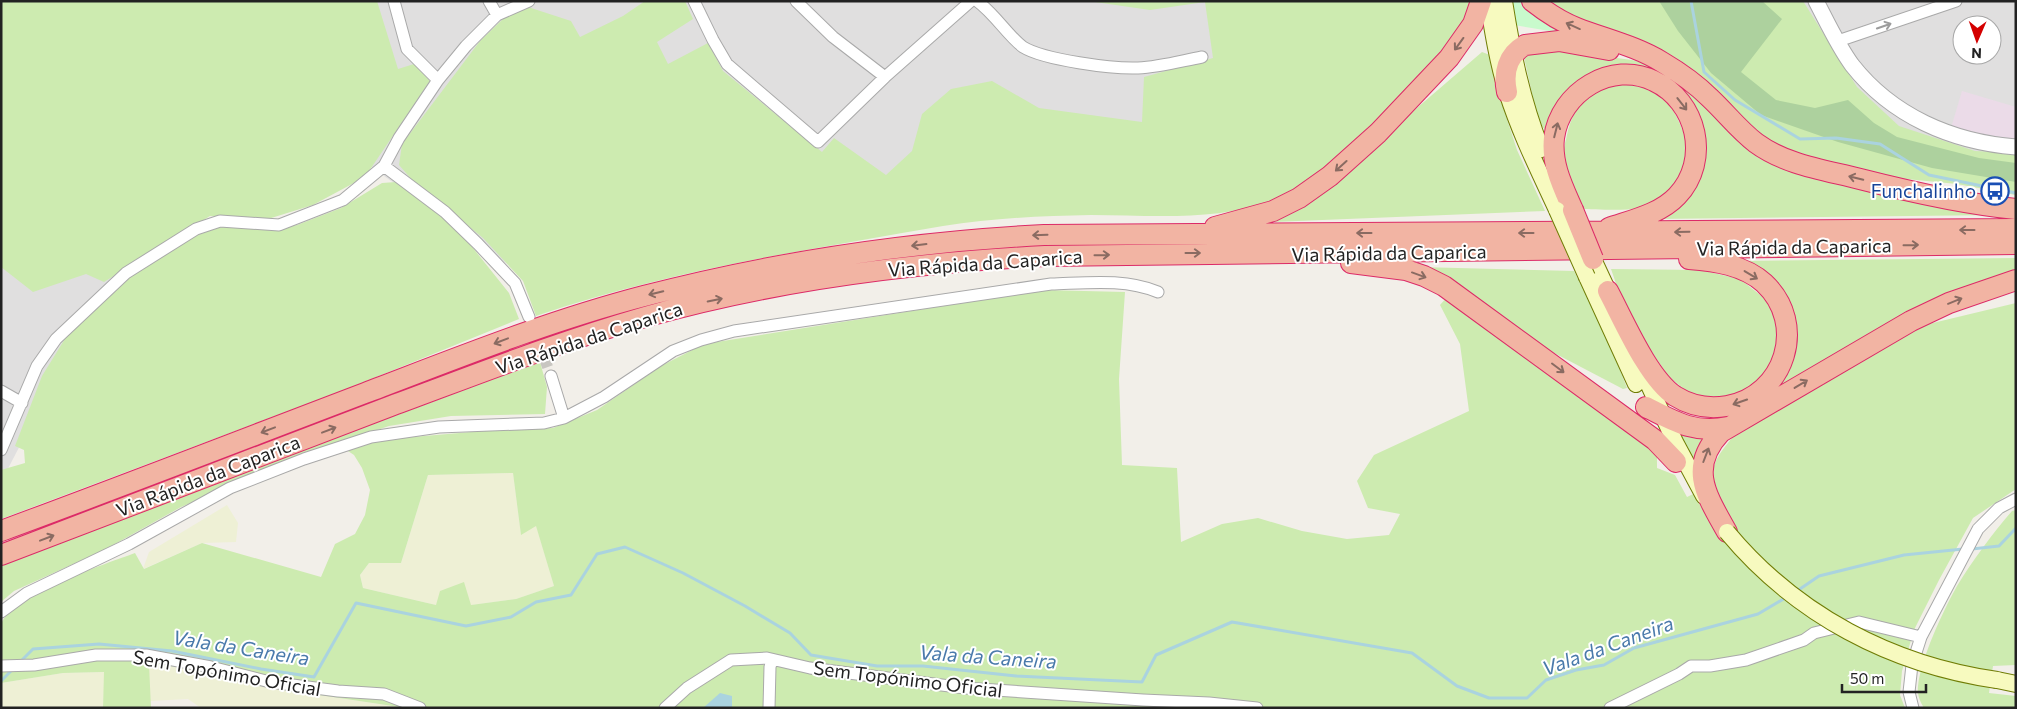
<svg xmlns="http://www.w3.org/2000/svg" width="2017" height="709" viewBox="0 0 2017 709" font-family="Commissioner,sans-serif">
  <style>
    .residential { fill: #e0dfdf; fill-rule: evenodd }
    .industrial { fill: #ebdbe8 }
    .farmland { fill: #eef0d5 }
    .grass { fill: #cdebb0; fill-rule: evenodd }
    .forest { fill: #add19e }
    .park { fill: #c8facc }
    .water { fill: #aad3df }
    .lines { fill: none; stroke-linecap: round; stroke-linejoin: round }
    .stream { stroke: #aad3df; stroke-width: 3 }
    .minor-tunnel { stroke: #c8c6c1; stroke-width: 11; stroke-dasharray: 11 5.5; stroke-linecap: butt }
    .minor-casing { stroke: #a9a9a9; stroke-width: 13 }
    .tertiary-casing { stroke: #a9a9a9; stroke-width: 17 }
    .secondary-casing { stroke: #707d05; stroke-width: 18 }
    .trunk-casing { stroke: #dc2a67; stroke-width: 22 }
    .minor { stroke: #fff; stroke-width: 11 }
    .tertiary { stroke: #fff; stroke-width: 15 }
    .secondary { stroke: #f7fabf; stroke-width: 16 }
    .trunk { stroke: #f2b4a3; stroke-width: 20 }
    .secondary-bridge-casing { stroke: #707d05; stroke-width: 18; stroke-linecap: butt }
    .trunk-bridge-casing { stroke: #dc2a67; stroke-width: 22; stroke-linecap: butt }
    .secondary-bridge { stroke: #f7fabf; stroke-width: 16 }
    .trunk-bridge { stroke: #f2b4a3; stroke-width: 20 }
    .oneway { stroke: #8a6b62 }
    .oneway2 { stroke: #9c9c9c }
    .labels { text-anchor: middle; stroke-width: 4; stroke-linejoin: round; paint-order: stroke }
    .transit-label { font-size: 19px; fill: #164399; stroke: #fff; text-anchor: end }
    .street-label { font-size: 19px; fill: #222; stroke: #fff }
    .water-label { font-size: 20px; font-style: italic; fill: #4a7aab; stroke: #fff }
  </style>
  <rect width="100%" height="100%" fill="#f2efe9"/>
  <path class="residential" d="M201,1H1455L1035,198L537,285L297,114Z
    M1579,1H2016V195L1870,167ZM1962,25H1992V55H1962Z
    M1,162L151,285L39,409L1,482Z"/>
  <path class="industrial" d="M1962,91L2016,107V139L1972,133L1951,128Z"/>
  <path class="farmland" d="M513,473L521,534L536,525L554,586L516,599L449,608L363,588L360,575L369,563H401L428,475Z
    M227,505L238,523L236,542L202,543L143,569L149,552Z
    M148,664L189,668L306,693L406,708H201L188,699L150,701Z
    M105,672L103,708H1V683L63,673Z"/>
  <path class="grass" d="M1,1H377L398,69L414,64L430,81L365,177L313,205L268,219L210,216L104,282L86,274L33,292L1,267Z
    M645,1H685L693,19L657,42L668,64L708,43L723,71L822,152L834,138L886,175L912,151L922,114L951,89L992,81L1039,108L1142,122L1144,77L1213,58L1205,2L1150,10L1088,1H1472C1459,44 1418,84 1385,114C1356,142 1322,178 1285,195C1226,223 1155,215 1091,215C1041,216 992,218 943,226C806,250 667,271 536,316L523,281L483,238L413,181L399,165L402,144L480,41L503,19L528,7L571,21L580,37L623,16Z
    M1544,1H1803L1857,87L1899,126L1975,151L2016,153V195L1957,184L1886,177L1797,155L1755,132L1725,104Z
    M1534,49L1562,51L1632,60L1656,67L1680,81L1736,135L1999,215L1657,219L1702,166L1706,142L1698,116L1678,88L1597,72L1548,134L1538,121L1524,57Z
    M1482,52L1490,55L1500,98L1517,150L1545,211L1273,222L1291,210L1389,132Z
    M1621,83C1635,86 1653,87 1664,98C1671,105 1676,115 1680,124C1695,155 1687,184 1657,203C1640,213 1600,209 1580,209C1573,190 1564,170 1564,150C1564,145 1566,140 1567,135C1573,104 1591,91 1621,83Z
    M396,182L457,228L509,293L519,319L342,391L1,519V470L25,463L24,450L15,446L42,376L71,329L134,274L201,232L226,226L267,230L297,225L341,208L382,183Z
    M2016,258V274L1759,402L1793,330L1737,261Z
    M1419,267L1574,271L1603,327L1627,388L1623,389L1537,344Z
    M1611,269L1700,270L1740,279L1764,298L1777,320L1778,345L1767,371L1748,389L1727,396L1710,398L1689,393L1669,377L1645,342L1620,295Z
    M1043,290L1125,292L1119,379L1122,465L1177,468L1181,542L1222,524L1258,518L1302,531L1347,539L1389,535L1400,514L1368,508L1357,481L1374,455L1469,411L1460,344L1440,305L1448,296L1657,454V468L1675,475L1687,497L1712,485C1710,462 1723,449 1737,432L1912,328L2016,303V489L1973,518L1939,580L1914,630L1902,671L1900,695L1905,708H406L306,693L189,668L149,664L151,708H103L104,672L63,673L1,683C1,670 0,634 1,625C9,596 108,563 135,553L144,569L202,543L321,577L335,544L355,534L365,515L370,490L362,468L354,455L348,451L368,443L389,439L483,431L553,428L597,410L661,366L704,344ZM513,473L521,535L536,526L554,586L516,599L471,605L464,582L440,591L436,605L363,588L360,575L369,563H401L428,475Z
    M540,362L547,387L545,414L451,416L389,426L309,453L181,507L106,549L14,591L1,602V566L224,479Z
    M1678,431L1710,436L1694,462Z
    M2016,510V665L1993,666L1989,693L2016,696V708H1924C1920,701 1917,695 1918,686C1921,658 1943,611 1957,586C1973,560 1992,534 2012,511Z"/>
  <path class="forest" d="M1659,1H1762L1782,19L1741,72L1776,100L1815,108L1848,100L1874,123L1897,137L1979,158L2016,163V182L1932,168L1838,142L1761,115L1711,73L1678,31Z"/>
  <path class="park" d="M1510,1H1520L1529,10L1580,36L1514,25Z"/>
  <path class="water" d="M720,693L732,696V708H703Z"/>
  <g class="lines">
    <path class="stream" d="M1691,1L1704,72L1735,100L1800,139L1836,138L1880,144L1929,175L2016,193
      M1972,549L1999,546L2016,528
      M1797,591L1819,576L1904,555L1963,549
      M21,661L33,649L99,644L172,651L261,669L314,677L356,603L466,626L511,617L536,602L571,595L597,554L625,547L683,573L745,606L790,633L811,655L877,666H923L1016,676L1142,682L1156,655L1232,622L1412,653L1457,686L1489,698H1527L1546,680L1576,670L1604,665L1634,648L1758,614L1787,597
      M1,681L13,669"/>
    <path class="minor-tunnel" d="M532,326L551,376"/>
    <g class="minor-casing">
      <path id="minor" d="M394,1L407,49L438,80
        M489,1L497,15
        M694,1L713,40L727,64L818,142L885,77L971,1
        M796,1L833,37L885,77
        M977,1C995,14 1008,36 1023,47C1044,60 1113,69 1138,68C1160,67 1181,61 1202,57
        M1838,41L1956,1
        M384,166L445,212L478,244L515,283L529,317
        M1,391L22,403
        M564,418L604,397L673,351L701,340L734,331L1051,284C1086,283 1125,278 1158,292
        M1,450L37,366L56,339L126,273L196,229L220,221L279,225L343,200L384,166L399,138L438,80L466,46L497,15L529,1
        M1,612L27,593L129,544L230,488L304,459L371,437L439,427L544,423L564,418L551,376
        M1,666L34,665L96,655H146L211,667L270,682L338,691L384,694L420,708
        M665,708L687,688L731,660L767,658L810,668L965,688L1143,700L1209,703L1257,708
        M769,708L770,667L772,660
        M1610,708L1679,674L1691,666H1710L1746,660L1804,640L1814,633L1859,622L1921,637
        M1913,708L1909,692L1912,665L1921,637L1978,529L1999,508L2016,499"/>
    </g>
    <g class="tertiary-casing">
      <path id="tertiary" d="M1816,1C1827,22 1838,46 1852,65C1892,116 1952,142 2016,147"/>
    </g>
    <g class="secondary-casing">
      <path id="secondary" d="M1488,1C1493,32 1498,63 1507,92C1520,133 1539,171 1557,210
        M1504,1C1512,52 1522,101 1541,149
        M1593,259L1613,302
        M1587,277L1636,384
        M1638,361L1675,442L1704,496
        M1997,680L2016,684"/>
    </g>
    <g class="trunk-casing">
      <path id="trunk" d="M1532,1C1546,12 1561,22 1577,28C1605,39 1636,46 1662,62C1679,72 1696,84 1710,98C1726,113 1739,130 1756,143C1786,165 1825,170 1860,179C1911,192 1963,204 2016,209
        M1507,92C1503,73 1507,55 1525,45L1559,41L1609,50
        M1573,210C1563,187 1551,164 1554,138C1560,92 1612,60 1654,81C1697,101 1711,160 1677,196C1660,214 1632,220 1609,228
        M1215,227L1273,211L1299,198L1330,176L1378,133L1449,58L1473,24L1481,1
        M1351,263L1406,270L1424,276L1444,286L1655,440L1676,462
        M1608,291C1624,321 1648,378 1675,396C1691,406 1709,409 1727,406C1785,396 1808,324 1764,283C1744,265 1715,261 1689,259
        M1646,407C1675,422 1695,434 1728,427
        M1,531C123,486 244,439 365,393C457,358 548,321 644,296C775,262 908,242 1044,235L2016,229
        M1727,532C1707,496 1687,468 1721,432L1911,321L1949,303L2016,280
        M1,555C131,506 261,455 391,406C475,375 558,342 645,317C775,280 910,263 1045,256L2016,244"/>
    </g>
    <use href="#minor" class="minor"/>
    <use href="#tertiary" class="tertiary"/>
    <use href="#secondary" class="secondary"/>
    <use href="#trunk" class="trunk"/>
    <g class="secondary-bridge-casing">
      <path id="secondary-bridge" d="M1557,210L1587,277
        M1727,532C1796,615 1892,665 1997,680"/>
    </g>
    <g class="trunk-bridge-casing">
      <path id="trunk-bridge" d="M1573,210L1593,259"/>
    </g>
    <use href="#secondary-bridge" class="secondary-bridge"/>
    <use href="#trunk-bridge" class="trunk-bridge"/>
  </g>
  <defs><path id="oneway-shaft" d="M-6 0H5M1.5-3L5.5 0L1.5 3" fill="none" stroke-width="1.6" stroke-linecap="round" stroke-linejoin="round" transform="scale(1.25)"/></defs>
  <g class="oneway">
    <use href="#oneway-shaft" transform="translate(1573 26) rotate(-156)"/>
    <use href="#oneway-shaft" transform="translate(1459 44) rotate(126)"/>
    <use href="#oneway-shaft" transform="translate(1682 104) rotate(52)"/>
    <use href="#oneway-shaft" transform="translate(1556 130) rotate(-76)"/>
    <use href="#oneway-shaft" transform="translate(1341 166) rotate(138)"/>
    <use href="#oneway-shaft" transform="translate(1856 178) rotate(-166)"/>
    <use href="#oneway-shaft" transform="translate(1967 230) rotate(180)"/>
    <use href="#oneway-shaft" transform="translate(1682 232) rotate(179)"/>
    <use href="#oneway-shaft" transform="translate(1364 233) rotate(-180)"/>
    <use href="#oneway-shaft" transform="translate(1526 233) rotate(180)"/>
    <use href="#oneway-shaft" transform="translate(1040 235) rotate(178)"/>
    <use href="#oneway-shaft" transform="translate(919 245) rotate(173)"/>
    <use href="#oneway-shaft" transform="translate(1911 245) rotate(-1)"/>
    <use href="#oneway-shaft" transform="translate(1193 253)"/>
    <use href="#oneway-shaft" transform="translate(1102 255) rotate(-1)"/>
    <use href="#oneway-shaft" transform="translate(1419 275) rotate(20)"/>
    <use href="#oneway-shaft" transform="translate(1751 275) rotate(31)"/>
    <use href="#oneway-shaft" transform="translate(656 293) rotate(166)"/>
    <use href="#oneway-shaft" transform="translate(715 300) rotate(-12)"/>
    <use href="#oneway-shaft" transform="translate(1955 301) rotate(-22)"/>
    <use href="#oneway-shaft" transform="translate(501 341) rotate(159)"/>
    <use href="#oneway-shaft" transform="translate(1558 368) rotate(37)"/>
    <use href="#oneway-shaft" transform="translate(1801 384) rotate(-31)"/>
    <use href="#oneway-shaft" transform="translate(1740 402) rotate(161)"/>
    <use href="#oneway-shaft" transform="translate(268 430) rotate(159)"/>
    <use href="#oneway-shaft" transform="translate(329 430) rotate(-21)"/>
    <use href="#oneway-shaft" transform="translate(1706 455) rotate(-69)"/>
    <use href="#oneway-shaft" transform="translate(47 538) rotate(-21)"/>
  </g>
  <use class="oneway2" href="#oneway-shaft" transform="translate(1884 26) rotate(-19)"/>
  <defs>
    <g id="bus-ring" transform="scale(1.4375)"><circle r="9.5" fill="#fff" stroke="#1a4fb4" stroke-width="1.5"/><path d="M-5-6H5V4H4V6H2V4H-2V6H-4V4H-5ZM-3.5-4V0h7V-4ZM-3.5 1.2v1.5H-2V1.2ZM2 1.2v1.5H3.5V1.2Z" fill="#1a4fb4"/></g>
  </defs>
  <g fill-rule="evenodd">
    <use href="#bus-ring" x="1995" y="191"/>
  </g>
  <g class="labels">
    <g class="transit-label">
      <text x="1976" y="198">Funchalinho</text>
    </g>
    <g class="street-label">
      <text transform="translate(1794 247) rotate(-1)" y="7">Via Rápida da Caparica</text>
      <text transform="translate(1389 253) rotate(-1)" y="7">Via Rápida da Caparica</text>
      <text transform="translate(985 263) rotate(-4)" y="7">Via Rápida da Caparica</text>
      <text transform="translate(589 338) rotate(-18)" y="7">Via Rápida da Caparica</text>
      <text transform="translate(208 476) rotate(-21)" y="7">Via Rápida da Caparica</text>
      <text transform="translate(227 673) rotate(10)" y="7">Sem Topónimo Oficial</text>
      <text transform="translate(908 679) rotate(7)" y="7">Sem Topónimo Oficial</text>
    </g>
    <g class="water-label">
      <text transform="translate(1608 646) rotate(-20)" y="7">Vala da Caneira</text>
      <text transform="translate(241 648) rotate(9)" y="7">Vala da Caneira</text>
      <text transform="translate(988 657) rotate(4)" y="7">Vala da Caneira</text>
    </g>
  </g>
  <rect width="2017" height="709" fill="none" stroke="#222222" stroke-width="5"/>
  <g transform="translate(1977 40) rotate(182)"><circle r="24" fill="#ffffff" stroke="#a7a7a7"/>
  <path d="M0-4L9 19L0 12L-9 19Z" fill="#d40000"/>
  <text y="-8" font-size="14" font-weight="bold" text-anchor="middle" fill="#222222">N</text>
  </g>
  <path d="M1842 684v8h84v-8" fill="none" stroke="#222222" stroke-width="2.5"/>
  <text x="1850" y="684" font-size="15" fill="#222222" stroke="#ffffff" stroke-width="4" paint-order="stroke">50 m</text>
</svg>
